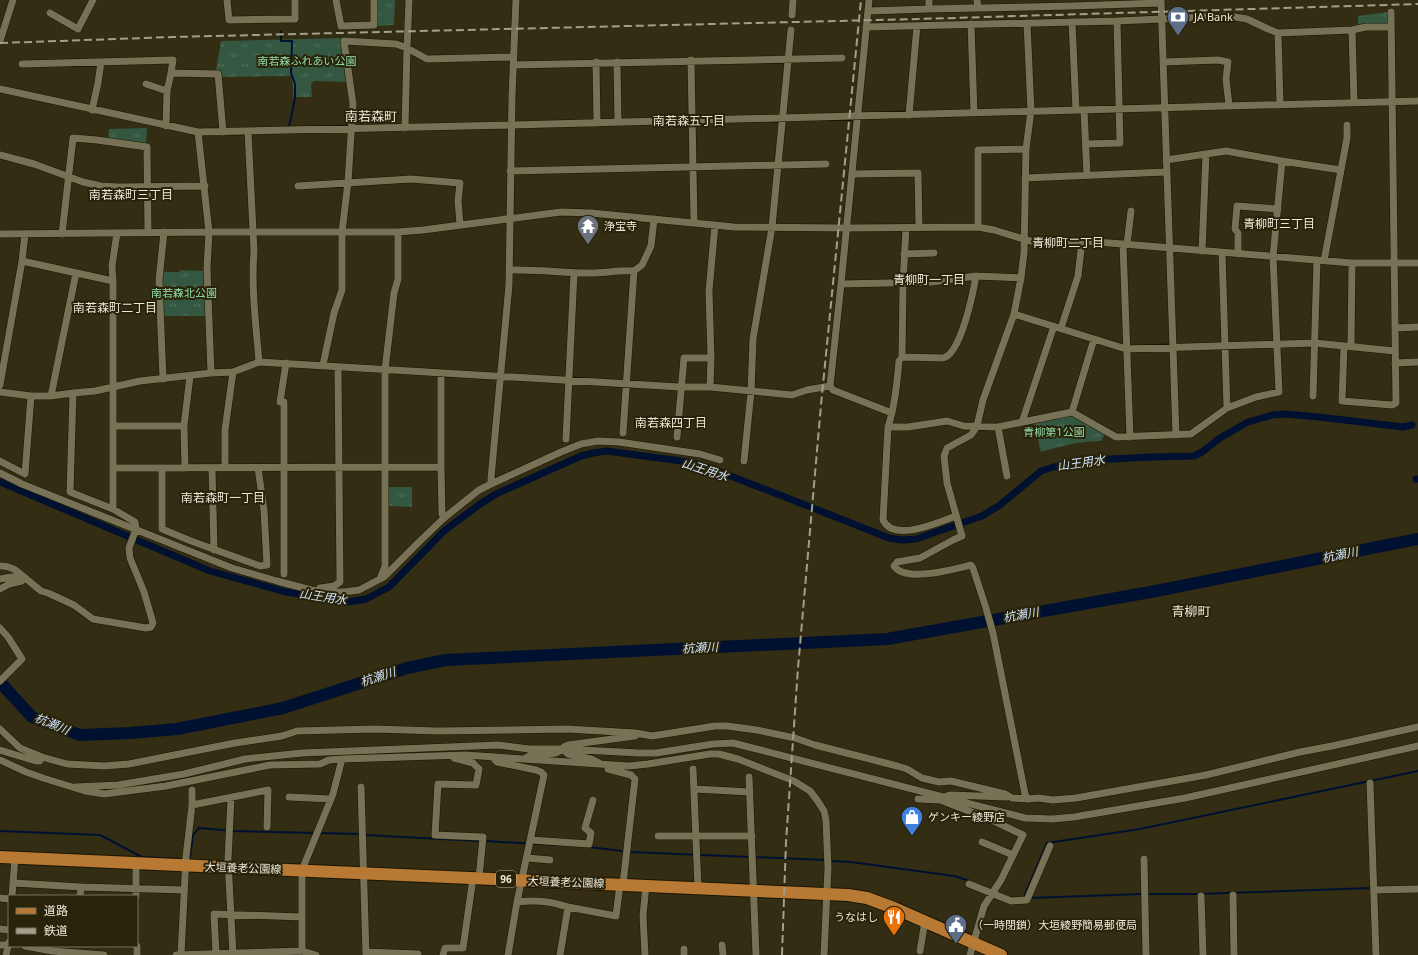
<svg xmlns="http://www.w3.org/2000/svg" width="1418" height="955" viewBox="0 0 1418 955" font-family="'Noto Sans','Noto Sans JP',sans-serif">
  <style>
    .grass { fill: url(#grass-tufts) }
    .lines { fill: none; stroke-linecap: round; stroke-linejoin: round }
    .stream { stroke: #001031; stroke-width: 2 }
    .canal { stroke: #001031; stroke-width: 7 }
    .river { stroke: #001031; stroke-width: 12 }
    .minor-casing { stroke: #1a1500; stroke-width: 8 }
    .primary-casing { stroke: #1a1500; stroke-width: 14 }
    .minor { stroke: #777155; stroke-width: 7 }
    .primary { stroke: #b87935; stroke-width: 12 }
    .rail { stroke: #a39f8b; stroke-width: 2; stroke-dasharray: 8 4; stroke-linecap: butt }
    .labels { text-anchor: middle; stroke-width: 4; stroke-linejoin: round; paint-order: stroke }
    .shield { fill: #282309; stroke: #b0ad9b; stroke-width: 1 }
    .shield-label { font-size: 10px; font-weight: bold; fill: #ebe8d9 }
    .poi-label { font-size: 11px; fill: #ebe8d9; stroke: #282309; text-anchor: start }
    .park-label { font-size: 11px; fill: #92ddab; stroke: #282309 }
    .street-label { font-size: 11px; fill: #ebe8d9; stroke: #282309 }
    .neighbourhood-label { font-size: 12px; fill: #ebe8d9; stroke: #282309 }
    .water-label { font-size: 12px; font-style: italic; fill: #cfe2fc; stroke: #282309 }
    .quarter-label { font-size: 13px; fill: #ebe8d9; stroke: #282309 }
  </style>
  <defs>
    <pattern id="grass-tufts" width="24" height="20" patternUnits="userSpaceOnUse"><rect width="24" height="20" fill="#335740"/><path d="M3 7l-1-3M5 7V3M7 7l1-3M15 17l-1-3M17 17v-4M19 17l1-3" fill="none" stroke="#516f5b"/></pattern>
  </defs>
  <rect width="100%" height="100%" fill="#322d13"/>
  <path class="grass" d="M376,0H395L394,25L375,26Z
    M1388,12L1387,25H1358V16Z
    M341,38L347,82L314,81L311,85L312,97H293V85L291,76L221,77V72L216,70L221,41Z
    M147,128L146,144L108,139L109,129Z
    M180,270L204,271L206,316H163L162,272H179Z
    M1072,413L1105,434L1101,441C1079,441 1061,446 1041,452L1034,422Z
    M387,487H412V507L387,506Z"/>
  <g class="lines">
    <path class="stream" d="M281,31V41H292L291,73L295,84V98L289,127
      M0,831L100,835L142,857L181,859
      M319,833L360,834
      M365,835L480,841
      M485,841L556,845
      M588,847L631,852L750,857
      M754,857L825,860
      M187,858L190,857L193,835L199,828L234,831L315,833
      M830,861L851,862L954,876L970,881
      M1147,894H1197L1372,888
      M1024,897L1047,843L1140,829L1418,771
      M1029,898L1142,894"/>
    <path class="canal" d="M1416,479H1418
      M0,482L210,571L286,592L348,602L366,599L389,587L444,531L480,504L496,494L581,456L593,453L607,451L688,462L710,468L785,497L889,538L903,540L916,539L982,516L1000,505L1041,471L1054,467L1092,460L1152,457L1194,456L1202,452L1220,438L1248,422L1272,415L1285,414L1319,417L1403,427L1412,425"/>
    <path class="river" d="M0,682L32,717L80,735L130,733L177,729L283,708L407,668L446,660L887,639L1156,591L1418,539"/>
    <g class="minor-casing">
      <path id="minor" d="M227,0L229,20L295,19V0
        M336,0L341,26L374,25V0
        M869,0L841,284L830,386L833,390L892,413
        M929,0V9
        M977,0L978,8
        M1161,0L1176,435
        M868,11L929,9L1072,6L1161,3
        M50,13L78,29L93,0
        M792,15L793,0
        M1072,22L1076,110
        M1027,23L1031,111L1026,149L1024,253L1021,278L1014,314L983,400L977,426L971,435L947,448L944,456L947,483L962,536L953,540L920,558L897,562L894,566C905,583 954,569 971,565L973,568L986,608L993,633L1025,794L1028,799
        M971,24L974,113
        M866,27L1117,21L1229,16L1247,19L1268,29L1278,33L1352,30L1366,27H1391
        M1352,30L1354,102
        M1278,33L1280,104
        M0,41L13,0
        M691,60L694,223
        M596,62L597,123
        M617,62L618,122
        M1163,62L1218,60L1228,62L1226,79L1229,105
        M22,64L173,60L171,73
        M513,65L842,58
        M146,84L167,91
        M0,89L198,132L512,125L1418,101
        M92,110L98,83L101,62
        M1084,110L1087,175
        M909,115L917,26
        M166,126L167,91L171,73L218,74L223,132
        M405,128L407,48L409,0
        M248,131L254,251C251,288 256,325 259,362
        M198,132L209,232L207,268L211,373
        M1086,144L1120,143L1117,21
        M0,155L34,164L83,182L101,186L118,187L205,186
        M1282,161L1341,170
        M510,171L826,164
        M852,174L918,173L919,227
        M1025,178L1166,172
        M298,186L411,179L460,183L458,201L460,224
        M978,227V150L1026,149
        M906,228L903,283L902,357L943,358C961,354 973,293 976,276
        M0,234L209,232H398L423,230L561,212L591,213L734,227L847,228L978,227L994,230L1030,241H1082L1123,244L1352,263H1418
        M62,234L73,138L97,140L147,147L148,233
        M1123,244L1130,437
        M1127,244L1131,211
        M1202,251L1206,154
        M1222,253L1227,408
        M904,254L934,253
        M1238,254V233L1235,229L1237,206L1278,209
        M22,261L113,281
        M1324,261L1347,138V125
        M510,270C537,269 563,273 590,273C605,273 619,270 634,271
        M841,284L932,282L976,276L1021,278
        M1014,314L1126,349L1314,343L1395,351
        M1061,328L1078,276L1082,241
        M1395,328L1418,327
        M1344,346L1342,401L1392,405L1396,403L1391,12
        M1351,346L1352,263
        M902,357L899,361C897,383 895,405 888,427L883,520C894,543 939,522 956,516
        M1395,363L1418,362
        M323,365L334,313L342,290V232L348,182L353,104L344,41L396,44L407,48L427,59L513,57
        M163,379L159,280L164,232
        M0,385L22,261L25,234
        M710,387L711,358L709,291L715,225
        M0,392L31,396H51L73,393L95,391L140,381L211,373L233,372L259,362L680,387H710L792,395L807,390L830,386
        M51,396L76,273
        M1313,396L1317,260
        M1072,412L1094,339
        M1022,422L1054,326
        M113,426H184
        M888,427H908L947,421L964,426L998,427L1072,412L1116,437L1191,434L1227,408L1256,397L1279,392L1273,257L1282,161L1226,151L1166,160
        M998,427L1007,476
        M623,433L634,271L642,265L651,246L654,219
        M677,437L684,358H711
        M566,439L574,273
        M0,461L25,474L31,396
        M744,461L751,392L753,339L772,227L791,30
        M225,467V430L233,372
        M441,467L442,514L444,518
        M114,468L441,467V374
        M162,468V529L191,541L260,566L267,565L264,510L258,468
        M185,468L184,426L190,376
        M212,468L214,550
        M0,473L22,484L232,568L277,581L311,590L328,592H344L359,590L384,577L421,540L444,518L479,490L491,484V478L509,285L512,96L516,0
        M491,484L561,452L581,444L598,441L619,442L700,454L720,460
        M113,509V281L112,266L117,233
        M0,566C10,565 17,570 24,577L22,581L9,584L0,589
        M284,574V402H280L286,363
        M0,579L11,577H24L41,591L48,593L74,605L93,619L146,628L151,627L153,623L144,592L130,558L129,548L136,529L135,522L113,509L70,492L73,393
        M380,579L385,566V370L394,293L398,279V232
        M320,588L334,586L340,582L338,368
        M0,628L8,637L22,659L0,681
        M0,729L20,748L42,757L67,764L104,766L129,764L235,743L282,736L297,731L375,729L437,731L567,729L636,733L652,736L715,726H727L757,730L795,738L815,745L897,766L907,769L922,778L939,782L951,781L1005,794L1012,798L1028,799L1038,798L1053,800L1076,798L1206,775L1300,752L1332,746L1418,727
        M564,747L568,745L635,736
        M0,750L36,761H40L42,757
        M492,757L497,762L536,770L541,772L544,775L517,902L508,955
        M454,758L473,763L479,769L476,785L438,784L435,835L483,837L479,878
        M526,758L529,756L556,753L563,749L568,754L591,759L599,763
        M0,760L26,772L43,778L85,791L104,794L166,786L270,765L320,764L329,760L342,759L465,755L629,766L648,764L710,754H719L738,759L794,781L810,791L817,800L824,811L826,820L828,868L824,955
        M608,769L631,775L635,779L623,884
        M693,769L698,887
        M749,777L756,955
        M1370,783L1376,955
        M75,787L118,785L184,774L245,759L302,753L498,745L529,749H563L639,753H656L713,744L733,743L1025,818L1052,819L1074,817L1185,798L1418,746
        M361,787L366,955
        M694,789L750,792
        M947,796L951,795L1006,797
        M289,797L331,799
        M231,798L228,860L233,955
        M918,799L940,800L948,803L992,820L1023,835L1001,880L984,906L970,955
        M192,805L268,790L267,827
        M658,836H752
        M531,840L589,844L591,833L585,828L593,800
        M982,842L1013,855
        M527,858L550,860
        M1144,859L1146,955
        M14,883L81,887L80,896
        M969,884L1011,901L1027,900L1050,846
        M81,887L184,890
        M1374,890L1418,889
        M1233,895L1234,955
        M12,896L15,858
        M136,896V863
        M1201,896L1203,955
        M0,898L9,899
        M517,902C538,900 549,901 568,907
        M0,929L9,930
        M0,945H9
        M722,945L723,955
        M25,946L52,951L104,955
        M137,946V955
        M684,949V955
        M302,951V870L333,794L342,759
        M920,951L925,921
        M366,952L418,954
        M216,954L214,914L302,917
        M6,955L9,942
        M176,955L302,951L316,955
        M181,955L186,857L192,805V790
        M443,955L445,948H463L473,878
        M560,955L568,907L616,916L620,884
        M645,955L643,916L646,885"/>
    </g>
    <g class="primary-casing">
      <path id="primary" d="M0,857L848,895L867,898L894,908L1001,955"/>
    </g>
    <use href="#minor" class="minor"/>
    <use href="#primary" class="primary"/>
    <path class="rail" d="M0,43L173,37L919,19L1418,4
      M782,955L786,842L798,668L821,405L861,0"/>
  </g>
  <defs>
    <g id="bank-pin" transform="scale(1.15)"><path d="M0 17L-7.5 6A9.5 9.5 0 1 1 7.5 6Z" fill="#5c6f8a" stroke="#282309"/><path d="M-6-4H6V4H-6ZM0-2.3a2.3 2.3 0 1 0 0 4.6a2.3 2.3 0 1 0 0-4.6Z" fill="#fff"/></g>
    <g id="temple-pin" transform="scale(1.15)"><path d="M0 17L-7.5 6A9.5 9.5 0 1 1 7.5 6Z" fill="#6b7280" stroke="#282309"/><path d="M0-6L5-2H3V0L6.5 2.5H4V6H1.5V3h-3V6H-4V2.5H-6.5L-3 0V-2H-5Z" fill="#fff"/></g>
    <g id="shop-pin" transform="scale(1.15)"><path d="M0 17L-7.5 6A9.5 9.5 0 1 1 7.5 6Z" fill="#3f7fe0" stroke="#282309"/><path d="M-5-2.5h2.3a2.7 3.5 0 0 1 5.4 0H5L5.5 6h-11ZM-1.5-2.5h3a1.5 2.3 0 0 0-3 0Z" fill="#fff"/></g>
    <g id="restaurant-pin" transform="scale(1.15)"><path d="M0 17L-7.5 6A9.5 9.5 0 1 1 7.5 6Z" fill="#e8710a" stroke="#282309"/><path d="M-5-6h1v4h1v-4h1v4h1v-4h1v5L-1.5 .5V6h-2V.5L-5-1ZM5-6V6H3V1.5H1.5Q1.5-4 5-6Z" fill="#fff"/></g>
    <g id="civic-pin" transform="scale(1.15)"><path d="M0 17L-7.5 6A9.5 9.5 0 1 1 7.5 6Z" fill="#5c6f8a" stroke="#282309"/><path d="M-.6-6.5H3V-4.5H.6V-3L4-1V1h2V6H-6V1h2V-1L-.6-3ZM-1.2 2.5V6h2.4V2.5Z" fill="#fff"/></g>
  </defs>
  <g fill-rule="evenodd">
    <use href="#bank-pin" x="1178" y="17"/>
    <use href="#temple-pin" x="588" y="226"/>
    <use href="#shop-pin" x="912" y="817"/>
    <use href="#restaurant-pin" x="894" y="917"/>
    <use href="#civic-pin" x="956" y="925"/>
  </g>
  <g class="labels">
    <rect class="shield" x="496" y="871" width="20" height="16" rx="3"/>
    <g class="shield-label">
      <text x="506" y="883">96</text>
    </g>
    <g class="poi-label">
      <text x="1194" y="21">JA Bank</text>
      <text x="604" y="230">浄宝寺</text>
      <text x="928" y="821">ゲンキー綾野店</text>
      <text x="878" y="921" text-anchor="end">うなはし</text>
      <text x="972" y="929">（一時閉鎖）大垣綾野簡易郵便局</text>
    </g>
    <g class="park-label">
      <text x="307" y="65">南若森ふれあい公園</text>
      <text x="184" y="297">南若森北公園</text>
      <text x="1054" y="436">青柳第1公園</text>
    </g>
    <g class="street-label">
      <text transform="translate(243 868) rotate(2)" y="4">大垣養老公園線</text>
      <text transform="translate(566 882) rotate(2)" y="4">大垣養老公園線</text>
    </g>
    <g class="neighbourhood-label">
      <text x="689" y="125">南若森五丁目</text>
      <text x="131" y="199">南若森町三丁目</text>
      <text x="1279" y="228">青柳町三丁目</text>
      <text x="1068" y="247">青柳町二丁目</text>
      <text x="929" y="284">青柳町一丁目</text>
      <text x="115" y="312">南若森町二丁目</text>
      <text x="671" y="427">南若森四丁目</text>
      <text x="223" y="502">南若森町一丁目</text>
    </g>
    <g class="water-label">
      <text transform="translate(1081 463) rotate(-8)" y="4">山王用水</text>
      <text transform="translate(705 470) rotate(18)" y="4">山王用水</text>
      <text transform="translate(1340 555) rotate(-11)" y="4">杭瀬川</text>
      <text transform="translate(323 597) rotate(8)" y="4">山王用水</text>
      <text transform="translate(1021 615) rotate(-10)" y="4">杭瀬川</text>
      <text transform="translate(700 648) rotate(-3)" y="4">杭瀬川</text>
      <text transform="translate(378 677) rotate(-18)" y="4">杭瀬川</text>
      <text transform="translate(52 724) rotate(23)" y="4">杭瀬川</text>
    </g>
    <g class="quarter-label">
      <text x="371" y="121">南若森町</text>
      <text x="1191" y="616">青柳町</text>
    </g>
  </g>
  <rect x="8" y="895" width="130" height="52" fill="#282309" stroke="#76725c"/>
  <rect x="16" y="908" width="20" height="6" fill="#b87935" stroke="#76725c"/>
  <text x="44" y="915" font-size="12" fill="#ebe8d9">道路</text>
  <rect x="16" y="928" width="20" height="6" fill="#a39f8b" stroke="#76725c"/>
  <text x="44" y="935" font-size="12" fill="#ebe8d9">鉄道</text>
</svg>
